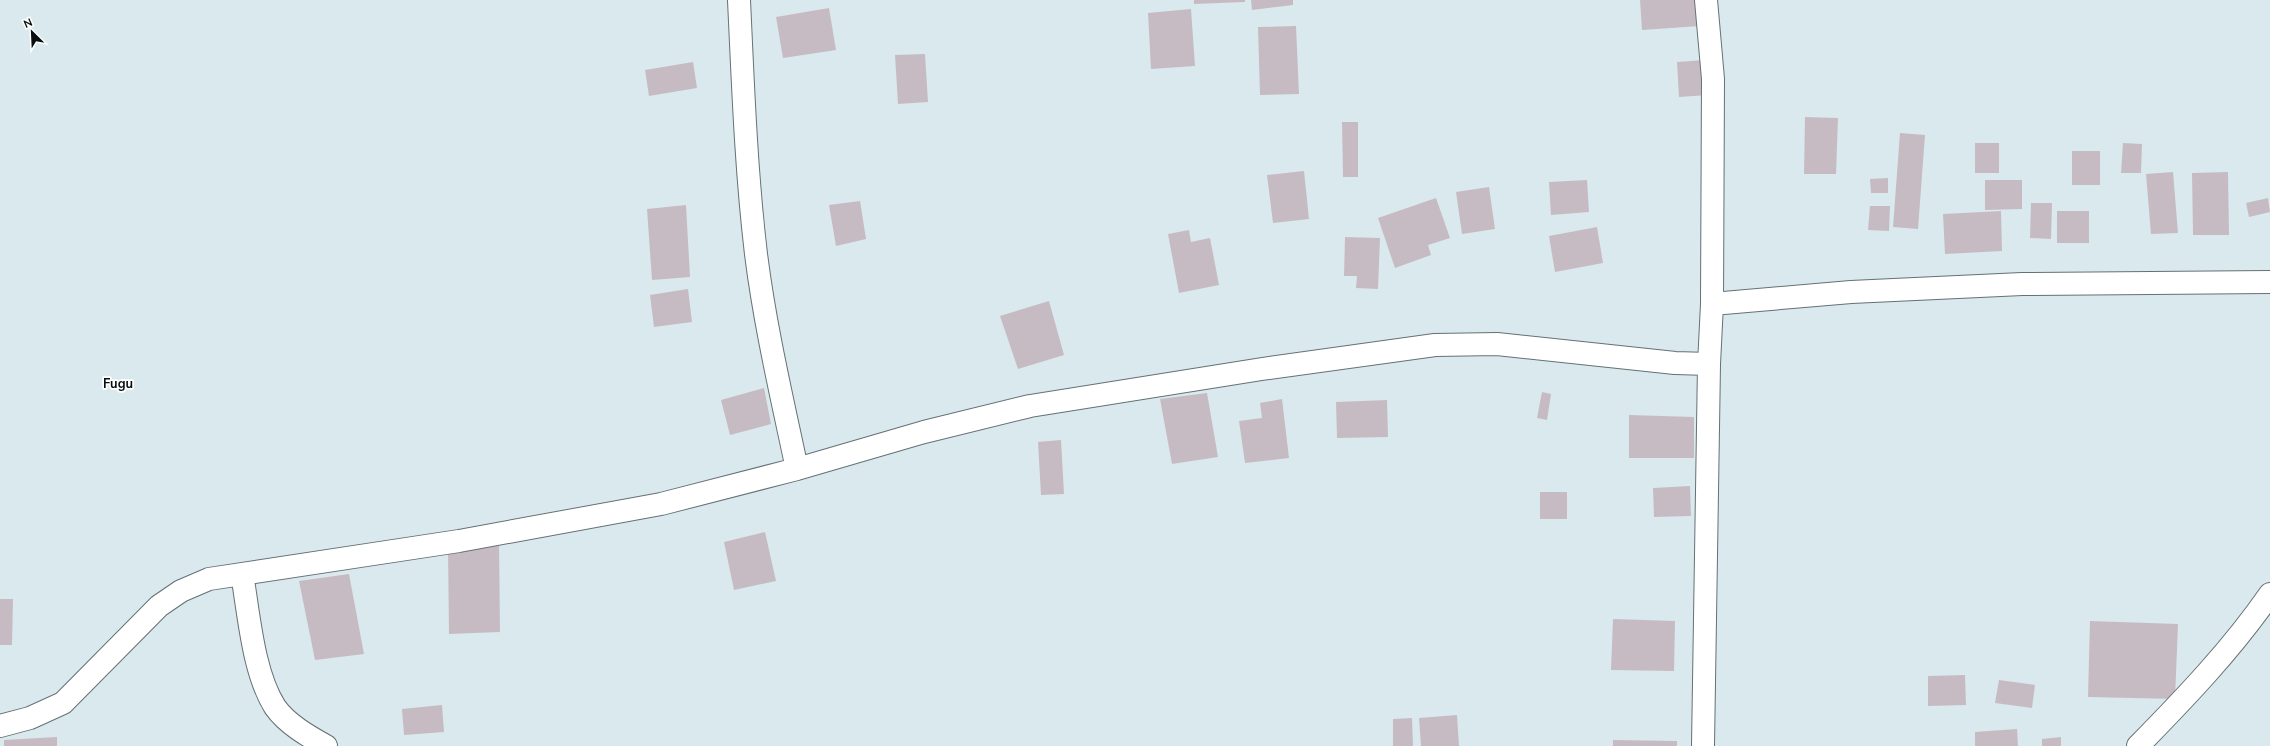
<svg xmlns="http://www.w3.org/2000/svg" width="2270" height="746" viewBox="0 0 2270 746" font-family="'Nunito Sans',sans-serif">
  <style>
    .building { fill: #c7bbc3 }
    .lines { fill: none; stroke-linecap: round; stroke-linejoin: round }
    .street-casing { stroke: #647175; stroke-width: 24 }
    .street { stroke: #fff; stroke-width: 22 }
    .labels { text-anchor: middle; stroke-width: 3.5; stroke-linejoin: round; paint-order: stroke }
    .quarter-label { font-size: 13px; font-weight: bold; fill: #090e10; stroke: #fff }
  </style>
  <rect width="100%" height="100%" fill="#dae9ee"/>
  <path class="building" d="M1194,0H1245V2L1194,4Z
    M1251,0H1293V5L1252,10Z
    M1640,0H1699L1700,26L1642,30Z
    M829,8L836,50L783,58L776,17Z
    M1191,9L1195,66L1151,69L1148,13Z
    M1296,26L1299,94L1260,95L1258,27Z
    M925,54L928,102L898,104L895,55Z
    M1705,60L1708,95L1679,97L1677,62Z
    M693,62L697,88L649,96L645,70Z
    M1805,117L1838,118L1836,174H1804Z
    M1342,122H1358V177H1343Z
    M1900,133L1925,135L1918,229L1893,227Z
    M1975,143H1999V173H1975Z
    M2123,143L2142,144L2141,173H2121Z
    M2072,151H2100V185H2072Z
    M1304,171L1309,219L1273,223L1267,175Z
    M2173,172L2178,233L2151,234L2146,174Z
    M2228,172L2229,235H2193L2192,173Z
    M1888,178V193H1871L1870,179Z
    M1587,180L1589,212L1551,215L1549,182Z
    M1985,180H2022V209L1985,210Z
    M1489,187L1495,229L1462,234L1456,192Z
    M1436,198L1450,238L1428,245L1431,255L1395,268L1378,218Z
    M2268,198L2270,212L2249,217L2246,203Z
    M860,201L866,239L836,246L829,205Z
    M2031,203H2052L2051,239L2030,238Z
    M686,205L690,277L652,280L647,209Z
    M1870,206H1890L1889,231L1868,230Z
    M2001,211L2002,251L1945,254L1943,214Z
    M2057,211H2089V243H2057Z
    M1597,227L1603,263L1555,272L1549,236Z
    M1189,230L1191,242L1210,238L1219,285L1179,293L1168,234Z
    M1345,237L1380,238L1378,289L1356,288L1357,276H1344Z
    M688,289L692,322L654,327L650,295Z
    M1049,301L1064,355L1018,369L1000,316Z
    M764,388L771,424L730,435L721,400Z
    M1542,392L1551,394L1547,420L1537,418Z
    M1207,393L1218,457L1172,464L1160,399Z
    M1282,399L1289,458L1245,463L1239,421L1262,418L1260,403Z
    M1387,400L1388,437L1337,438L1336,402Z
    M1629,415L1694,417V458H1629Z
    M1061,440L1064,494L1041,495L1038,442Z
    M1690,486L1691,516L1654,517L1653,488Z
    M1540,492H1567V519H1540Z
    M765,532L776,581L734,590L724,542Z
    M499,542L500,632L449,634L448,548Z
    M349,574L364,654L315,660L299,581Z
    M0,599H13L12,645H0Z
    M1613,619L1675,621L1674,671L1611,670Z
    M2090,621L2178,624L2175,699L2088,697Z
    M1965,675L1966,705L1928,706V676Z
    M1999,680L2035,685L2032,708L1995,703Z
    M442,705L444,732L404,735L402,709Z
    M1457,715L1459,746H1421L1419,718Z
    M1412,718L1413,746H1393V719Z
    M2017,729L2018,746H1975V732Z
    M57,737V746H4V740Z
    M2061,737V746H2042V739Z
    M1613,740L1677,741V746H1613Z"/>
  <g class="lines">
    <g class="street-casing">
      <path id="street" d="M739,0C743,85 746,170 756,254C765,326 782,398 797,469
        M1712,304L1851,292L2022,284L2270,282
        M242,574C249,615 253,672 275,707C287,724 308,736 326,746
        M0,726L30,718L63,703L159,606L181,591L209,579L459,541L661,504L797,469L924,432L1030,406L1262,369L1435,345L1497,344L1675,363L1709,364L1712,304L1713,79L1706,0
        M1703,746L1709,364
        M2138,746C2185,698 2232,649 2270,594"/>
    </g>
    <use href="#street" class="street"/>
  </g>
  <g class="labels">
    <g class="quarter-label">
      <text x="118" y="388">Fugu</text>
    </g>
  </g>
  <g transform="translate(32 32) rotate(336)" stroke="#ffffff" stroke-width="3" paint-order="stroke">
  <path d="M0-3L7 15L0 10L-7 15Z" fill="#090e10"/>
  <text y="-6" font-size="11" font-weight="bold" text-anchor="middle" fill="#090e10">N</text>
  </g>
</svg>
